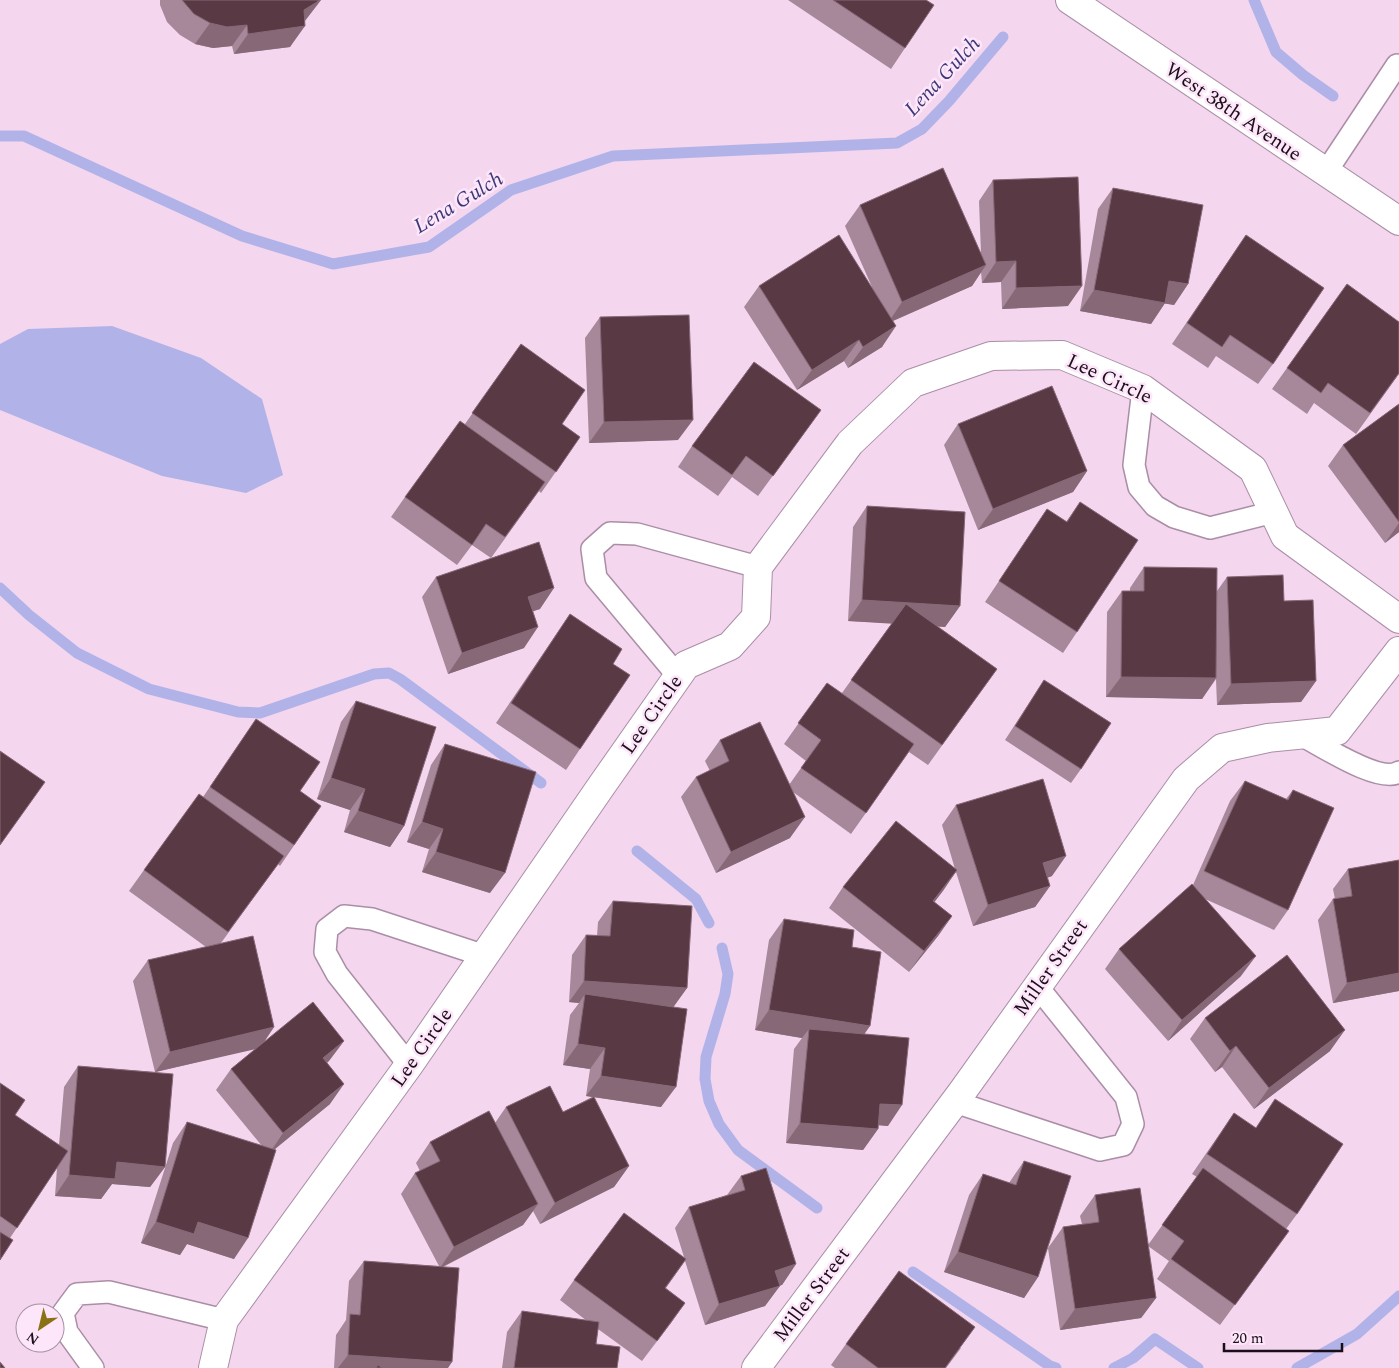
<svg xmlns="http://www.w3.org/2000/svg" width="1399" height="1368" viewBox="0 0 1399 1368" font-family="Spectral,serif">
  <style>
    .water { fill: #b1b3e8 }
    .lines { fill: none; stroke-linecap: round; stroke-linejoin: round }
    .stream { stroke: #b1b3e8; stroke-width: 11 }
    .service-casing { stroke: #aa8ea5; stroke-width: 24 }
    .minor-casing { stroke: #aa8ea5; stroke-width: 30 }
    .tertiary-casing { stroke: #aa8ea5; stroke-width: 30 }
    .service { stroke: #fff; stroke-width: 21 }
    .minor { stroke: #fff; stroke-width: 28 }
    .tertiary { stroke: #fff; stroke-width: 28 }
    .wall { fill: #a6889a }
    .shaded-wall { fill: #876877 }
    .building { fill: #583944; stroke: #876877 }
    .labels { text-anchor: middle; stroke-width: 5; stroke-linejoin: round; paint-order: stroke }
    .street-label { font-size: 20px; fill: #1a0f18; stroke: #fee6fa }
    .water-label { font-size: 21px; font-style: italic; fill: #3b3877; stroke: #fee6fa }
  </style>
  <rect width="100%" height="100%" fill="#f4d6ef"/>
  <path class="water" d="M112,326L201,358L262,399L283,475L246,493L162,476L0,410V344L28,329Z"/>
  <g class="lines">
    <path class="stream" d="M1254,0L1276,52L1303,75L1333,96
      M0,136H24L242,236L333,264L429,247L511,190L613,156L897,143L922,129L949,101L1003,37
      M0,588L29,615L77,653L149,689L238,712L260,713L374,674L389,673L400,679L541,783
      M637,851L696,899L709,923
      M722,948L728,974L725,994L706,1057L705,1079L709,1101L719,1124L738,1150L817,1208
      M913,1272L1050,1366L1056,1368
      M1114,1368L1133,1358L1155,1339L1198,1368
      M1297,1368L1357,1334L1399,1296"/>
    <g class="service-casing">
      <path id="service" d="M1326,172L1397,65L1399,67
        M1143,389L1134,465L1139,487L1155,506L1174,517L1210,528L1274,512
        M678,676L596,578L592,549L610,533L637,534L758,567
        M1301,735C1321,745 1379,784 1399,772
        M409,1065L337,974L325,952L327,929L344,916L372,919L485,956
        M955,1102L1100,1150L1123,1145L1133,1124L1126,1097L1037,986
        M93,1368L67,1332L63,1313L77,1294L109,1292L224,1320"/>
    </g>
    <g class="minor-casing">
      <path id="minor" d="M213,1368L224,1320L409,1065L602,785L686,665L730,646L756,617L758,567L850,443L913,383L991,356L1062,355L1143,389L1253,469L1285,536L1399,619
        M756,1368L962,1092L1186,779L1222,748L1268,738L1337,731L1399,651"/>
    </g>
    <g class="tertiary-casing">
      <path id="tertiary" d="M1070,0L1399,221"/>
    </g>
    <use href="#service" class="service"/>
    <use href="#minor" class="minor"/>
    <use href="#tertiary" class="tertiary"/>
  </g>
  <path class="wall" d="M160,0H321L305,21L290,47L234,54L232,46L213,48L195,44L180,35L167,22L160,5Z
    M788,0H926L905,48L891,69Z
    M993,180L1068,306L1002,309L1001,282L982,283L981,272L972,286L893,321L882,347L848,368L844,361L797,390L744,307L759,286L872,287L845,226L860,205L981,253L979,201Z
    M1113,188L1188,284L1174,305L1165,303L1151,324L1080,311L1098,209Z
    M1246,235L1273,364L1258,384L1216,356L1208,368L1172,344Z
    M600,317L678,440L589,443L585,338Z
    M1399,322V374L1356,434L1314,403L1307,414L1272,389L1287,368Z
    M521,344L562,424L580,437L541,493L539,491L491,558L472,545L457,565L391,517L405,497L465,424Z
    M1399,404V532L1385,543L1328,466L1343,445Z
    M821,410L758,496L732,477L718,496L678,467L692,446Z
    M958,424L1087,471L1073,492L978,530L944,445Z
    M1080,502L1077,632L1063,653L985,602L1047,509L1066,522Z
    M867,506L960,606L945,627L937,626L997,669L928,765L909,752L851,834L793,792L790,838L716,873L681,797L696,777L710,771L705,761L720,740L789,785L806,761L784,744L827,683L842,693L892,623L848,621L853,527Z
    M1144,567L1217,591L1227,577L1284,601L1316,681L1301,702L1217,705L1216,679L1202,699L1106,697L1107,612L1122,591H1130V588Z
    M436,577L540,609L532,611L524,648L448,674L422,597Z
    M570,614L613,664L580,749L566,770L496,723Z
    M1044,680L1081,769L1071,783L1005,740Z
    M356,701L404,826L390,847L344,832L350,810L317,799L341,722Z
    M256,719L300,791L321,806L280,866L278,864L221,943L274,1027L263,1043L344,1041L327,1063L330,1104L274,1149L234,1259L187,1244L180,1255L141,1243L173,1143L187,1122L262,1146L216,1090L231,1069L256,1048L156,1072L165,1167L150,1187L112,1184L101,1199L55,1196L57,1168L10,1238L0,1260V1083L15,1115L59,1145L64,1087L78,1066L155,1072L133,981L148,960L206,947L129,891L144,870L203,797Z
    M445,744L490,893L422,872L429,849L407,842L431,765Z
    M1245,781L1286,799L1293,790L1288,910L1274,930L1205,899L1241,976L1168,1041L1105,969L1119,949L1193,885L1230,801Z
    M956,805L1052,876L1047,878L1050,886L1035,907L973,926L956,872L934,902L952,916L938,936L909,972L829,908L843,887L955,869L942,825Z
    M1399,860V991L1333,1003L1318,920L1333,899H1335L1333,889L1348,869Z
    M613,901L687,988L673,1007L661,1107L594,1097L629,1166L614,1187L540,1224L533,1211L523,1225L443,1267L448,1368H334L336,1335L346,1320L349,1281L364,1261L439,1266L401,1194L415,1173L420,1171L416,1163L430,1142L495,1123L506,1107L563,1112L592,1097L586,1096L590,1069L563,1065L570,1015L579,1003L569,1002L572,955L586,935L597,936L598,922Z
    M784,919L852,947L865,1034L888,1126L878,1125V1129L863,1150L786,1143L794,1049L802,1038L755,1030L769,940Z
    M1205,1018L1330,1051L1254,1109L1222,1067L1215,1072L1190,1039Z
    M1234,1113L1297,1214L1286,1229L1274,1251L1220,1325L1157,1279L1169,1261L1148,1246L1156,1298L1141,1318L1060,1330L1048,1248L1063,1227L1082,1224L1080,1216L1095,1195L1148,1245L1197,1177L1192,1174Z
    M1024,1161L1038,1277L1024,1298L944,1272L969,1195L983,1174L1009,1183Z
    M741,1176L796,1264L782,1285H780L765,1306L705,1325L685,1261L666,1288L685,1303L642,1361L598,1329L596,1344L617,1368H502L507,1332L522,1311L587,1321L560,1300L574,1280L684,1257L675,1228L689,1207L727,1195Z
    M846,1344L961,1348L946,1368H835L831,1365Z"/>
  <path class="shaded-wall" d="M319,0H321L303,23L305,26L290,47L234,54L248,34L304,10Z
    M210,23L247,25L232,46L213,48L195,44Z
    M1016,261L1001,282L982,283L996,262Z
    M986,265L972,286L888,323L902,302Z
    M1169,281L1188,284L1174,305L1161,303H1165L1151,324L1080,311L1094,290Z
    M1082,286L1068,306L1002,309L1016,288Z
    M896,326L882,347L848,368L863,347Z
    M859,340L844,361L797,390L812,370Z
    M693,420L678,440L589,443L604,422Z
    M1087,471L1073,492L978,530L993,509Z
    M1399,523V532L1385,543Z
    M554,588L540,609L513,618L528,597Z
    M862,600L960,606L945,627L848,621Z
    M538,627L524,648L448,674L462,653Z
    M1121,677L1216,678L1202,699L1106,697Z
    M1316,681L1301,702L1217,705L1231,684Z
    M331,778L365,789L350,810L317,799Z
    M358,811L404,826L390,847L344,832Z
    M805,817L790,838L716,873L731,852Z
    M422,822L443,829L429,849L407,842Z
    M436,852L505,873L490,893L422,872Z
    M1066,856L1052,876L1028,884L1043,863Z
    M957,870L943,891L919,922L933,901Z
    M1050,886L1035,907L973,926L988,905Z
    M952,916L938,936L909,972L924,951Z
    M1256,956L1241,976L1168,1041L1182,1020Z
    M1399,973V991L1333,1003L1347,983Z
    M584,981L687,988L672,1009L585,994L579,1003L569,1002Z
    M769,1010L870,1026L856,1046L809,1029L802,1038L755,1030Z
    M274,1027L260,1048L155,1072L170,1052Z
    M1345,1030L1330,1051L1254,1109L1269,1088Z
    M344,1041L329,1061L309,1078L323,1058Z
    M578,1044L605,1048L590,1069L563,1065Z
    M1236,1046L1222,1067L1215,1072L1230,1051Z
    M601,1076L676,1087L661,1107L586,1096Z
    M344,1084L330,1104L269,1154L283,1133Z
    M880,1104L902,1105L888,1126L865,1124Z
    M800,1123L878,1129L863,1150L786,1143Z
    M117,1162L165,1167L150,1187L112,1184L101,1199L55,1196L69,1175Z
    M629,1166L614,1187L540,1224L555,1203Z
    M538,1204L523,1225L440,1268L454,1247Z
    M156,1222H198L248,1238L234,1259L187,1244L180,1255L141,1243Z
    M958,1252L1038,1277L1024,1298L944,1272Z
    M796,1264L782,1285L761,1291L775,1271Z
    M780,1286L765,1306L705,1325L719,1304Z
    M1156,1298L1141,1318L1060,1330L1075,1309Z
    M685,1303L671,1323L642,1361L657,1341Z
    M348,1355L452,1362L448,1368H338Z"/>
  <path class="building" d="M182,0H319L317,2L304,10L305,26L248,34L247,25L227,27L210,23L194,14Z
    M833,0H926L934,5L905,48Z
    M943,168L986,265L902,302L860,205Z
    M1078,177L1082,286L1016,288V261L996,262L993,180Z
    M1113,188L1203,205L1188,284L1169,281L1165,303L1094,290Z
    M839,235L896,326L863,347L859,340L812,370L759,286Z
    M1246,235L1324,288L1273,364L1230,335L1222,347L1187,323Z
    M1347,284L1399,322V373L1370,413L1328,383L1321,393L1287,368Z
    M689,315L693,420L604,422L600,317Z
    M521,344L585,390L562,424L580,437L556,472L472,413Z
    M754,362L821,410L773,476L746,456L732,475L692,446Z
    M1052,386L1087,471L993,509L958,424Z
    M1399,404V522L1343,445Z
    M460,421L545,482L505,537L486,524L472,545L405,497Z
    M1080,502L1138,540L1077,632L999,581L1047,509L1067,522Z
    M867,506L965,512L960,606L862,600Z
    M539,542L554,588L528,597L538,627L462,653L436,577Z
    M1144,567L1217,568L1216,678L1121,677L1122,591H1144Z
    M1283,575L1284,601L1313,600L1316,681L1231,684L1227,577Z
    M906,604L997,669L942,745L851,680Z
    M570,614L622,649L613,664L630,675L580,749L511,703Z
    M1044,680L1111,723L1081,769L1015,726Z
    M827,683L914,744L866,813L801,768L821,740L798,723Z
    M356,701L436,727L404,826L358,811L365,789L331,778Z
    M256,719L320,762L300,791L321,806L294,845L210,787Z
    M760,722L805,817L731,852L696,777L729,761L720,740Z
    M445,744L536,772L505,873L436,852L443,829L422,822Z
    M0,751L45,782L0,845Z
    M1043,779L1066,856L1043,863L1050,886L988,905L956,805Z
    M1245,781L1288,800L1293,790L1334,808L1288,910L1204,871Z
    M199,794L284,856L228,932L144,870Z
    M896,821L957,870L933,901L952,916L924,951L843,887Z
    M1399,860V973L1347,983L1333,899L1352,896L1348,869Z
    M1192,884L1256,956L1182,1020L1119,949Z
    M613,901L692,906L687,988L584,981L586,935L610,936Z
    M784,919L854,930L852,947L881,952L870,1026L769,1010Z
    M253,936L274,1027L170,1052L148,960Z
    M1287,955L1345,1030L1269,1088L1236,1046L1230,1051L1205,1018Z
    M585,994L687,1009L676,1087L601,1076L605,1048L578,1044Z
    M313,1002L344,1041L323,1058L344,1084L283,1133L231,1069Z
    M809,1029L909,1038L902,1105L880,1104L878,1129L800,1123Z
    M78,1066L173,1074L165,1167L117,1162L115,1179L69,1175Z
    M0,1083L25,1100L15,1115L68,1151L17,1228L0,1216Z
    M550,1086L563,1112L594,1097L629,1166L555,1203L506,1107Z
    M1275,1099L1343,1144L1297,1214L1207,1154L1234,1113L1256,1128Z
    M489,1111L538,1204L454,1247L415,1173L440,1161L430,1142Z
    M187,1122L276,1150L248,1238L198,1222L194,1234L156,1222Z
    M1024,1161L1071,1176L1038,1277L958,1252L983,1174L1016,1185Z
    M766,1168L796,1264L775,1271L780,1286L719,1304L689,1207L745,1190L741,1176Z
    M1203,1168L1289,1231L1235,1305L1171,1259L1184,1241L1162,1225Z
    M1140,1188L1156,1298L1075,1309L1063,1227L1099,1222L1095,1195Z
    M624,1213L686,1259L665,1288L685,1303L657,1341L574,1280Z
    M0,1232L13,1240L0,1260Z
    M364,1261L459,1268L452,1362L348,1355L350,1314L360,1315Z
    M899,1271L975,1327L945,1368H878L846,1344Z
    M522,1311L599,1322L596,1344L620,1347L617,1368H514Z
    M0,1362L5,1368H0Z
    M378,1365L382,1368H376Z"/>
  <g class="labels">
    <g class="street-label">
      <text transform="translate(1234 111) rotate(34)" y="7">West 38th Avenue</text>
      <text transform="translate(1110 378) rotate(25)" y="7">Lee Circle</text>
      <text transform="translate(651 714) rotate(-55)" y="7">Lee Circle</text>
      <text transform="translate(1050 967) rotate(-55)" y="7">Miller Street</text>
      <text transform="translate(421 1047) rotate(-55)" y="7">Lee Circle</text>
      <text transform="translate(811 1294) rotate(-53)" y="7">Miller Street</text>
    </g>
    <g class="water-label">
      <text transform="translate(942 76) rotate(-47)" y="7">Lena Gulch</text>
      <text transform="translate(458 202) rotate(-31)" y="7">Lena Gulch</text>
    </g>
  </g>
  <g transform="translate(40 1328) rotate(215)"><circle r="24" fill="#fee6fa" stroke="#a390a0"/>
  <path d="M0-4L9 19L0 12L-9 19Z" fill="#887214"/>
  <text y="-8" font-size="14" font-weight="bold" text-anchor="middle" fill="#1a0f18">N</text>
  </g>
  <path d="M1224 1343v8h118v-8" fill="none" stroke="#1a0f18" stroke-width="2.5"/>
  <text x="1232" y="1343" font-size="15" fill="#1a0f18" stroke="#fee6fa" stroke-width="4" paint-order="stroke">20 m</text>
</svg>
